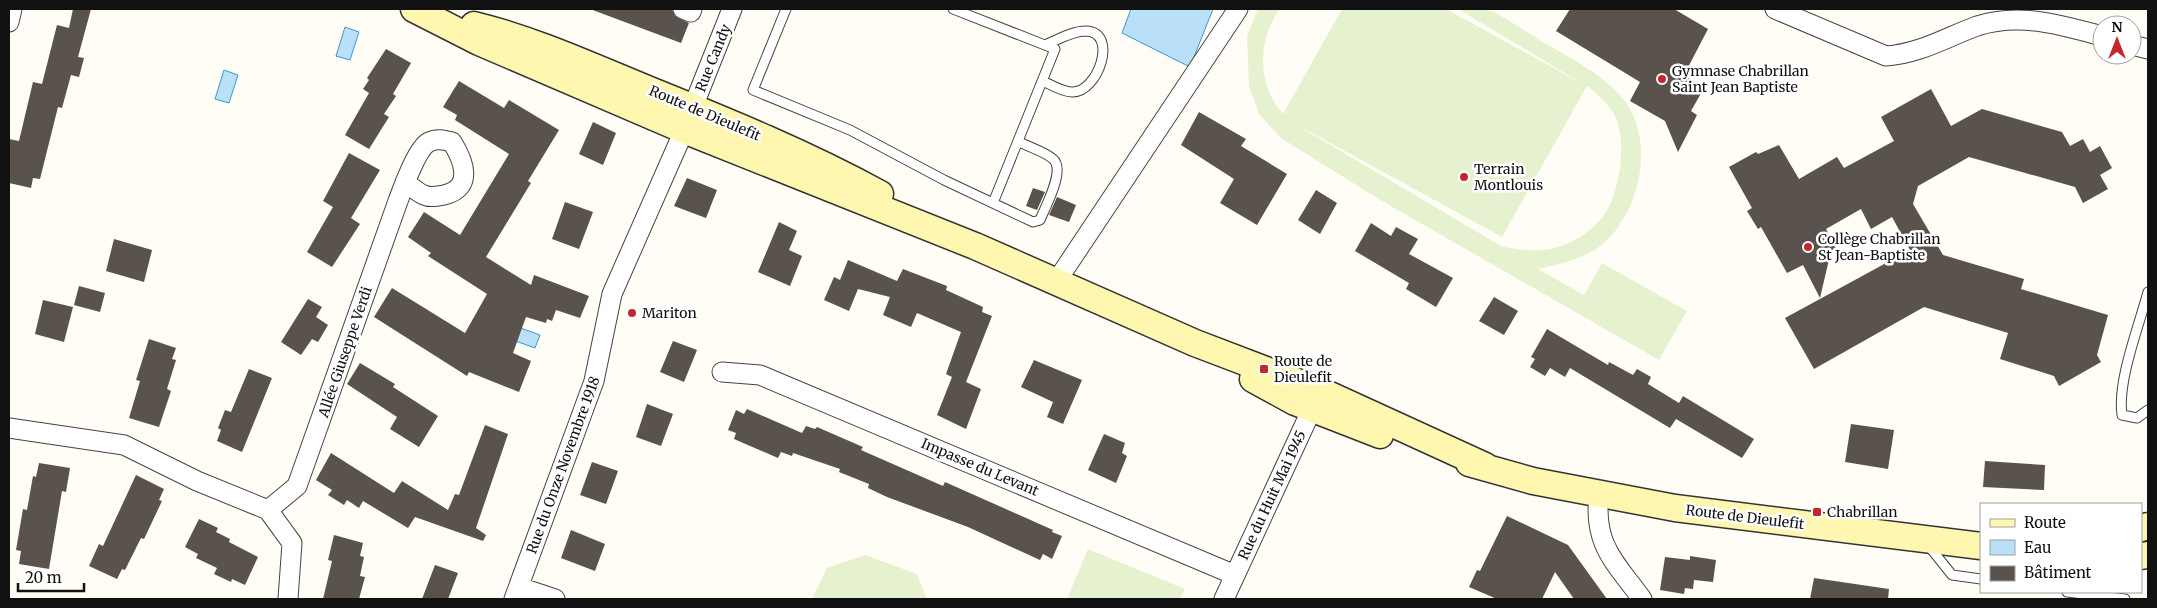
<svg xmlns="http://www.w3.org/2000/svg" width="2157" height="608" viewBox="0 0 2157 608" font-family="Merriweather,serif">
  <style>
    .pitch { fill: #e6f2cf; fill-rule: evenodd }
    .water { fill: #b9e0f7; stroke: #3f96cf }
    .building { fill: #5a524d }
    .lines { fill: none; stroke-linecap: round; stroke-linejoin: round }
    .service-casing { stroke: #444; stroke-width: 11 }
    .minor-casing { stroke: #444; stroke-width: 21 }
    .secondary-casing { stroke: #333; stroke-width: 29 }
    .service { stroke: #fff; stroke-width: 9 }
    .minor { stroke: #fff; stroke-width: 19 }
    .secondary { stroke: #fff6b0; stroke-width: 26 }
    .poi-dot { fill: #c4262e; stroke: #fff; stroke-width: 2 }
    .labels { text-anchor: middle; stroke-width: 5; stroke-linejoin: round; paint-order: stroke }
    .street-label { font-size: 14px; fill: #111; stroke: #fff }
    .poi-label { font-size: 14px; fill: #111; stroke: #fff; text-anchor: start }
  </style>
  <rect width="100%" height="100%" fill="#fffdf5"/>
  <path class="pitch" d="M1258,9H1280C1257,39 1257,86 1283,114L1342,9H1446L1583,84L1458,9C1467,9 1477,7 1485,9C1498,12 1528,33 1541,41C1569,57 1597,71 1619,94C1657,134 1642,209 1604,243C1586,259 1560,264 1538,269L1584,295L1602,263L1687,311L1659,360L1382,201L1281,138L1259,114L1249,86L1247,36ZM1587,86C1598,95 1608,103 1615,116C1627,141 1620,190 1606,212C1597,226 1580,239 1564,245C1543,253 1522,251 1501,246L1290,121L1502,237Z
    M1088,549L1185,589L1180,599H1067Z
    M865,555L917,574L927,599H812L827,568Z"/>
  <path class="water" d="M1131,9H1213L1190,67L1122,33Z
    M345,27L359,32L350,60L336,56Z
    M224,70L238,75L229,103L215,99Z
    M515,326L540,335L535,348L510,339Z"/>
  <path class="building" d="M73,9H91L78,57L84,58L79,77L71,75L62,108L58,107L40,179L33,178L31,188L9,183V139L19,141L33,82L42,84L57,25L69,28Z
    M590,9H672L675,16L689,23L681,43Z
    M1570,9H1674L1708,29L1684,75L1704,88L1691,111L1697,115L1678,152L1665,121L1630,101L1640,82L1556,31Z
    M386,49L411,63L393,94L396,96L384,114L389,117L369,149L345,135L369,93L363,89L369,80L367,78Z
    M459,81L504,108L509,100L559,130L528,181L531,183L486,257L531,285L534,275L589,296L580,318L556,310L552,321L547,319L546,323L526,317L513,353L531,361L519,392L469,372L467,376L374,317L392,288L465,333L487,294L428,256L431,253L408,237L424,212L460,235L509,154L455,120L457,115L443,107Z
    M1931,89L1951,126L1982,109L2062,132L2070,146L2083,139L2090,152L2100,146L2112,168L2100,175L2108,189L2083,203L2075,187L1969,157L1918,186L1913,204L1943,255L2024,279L2021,289L2108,315L2097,355L2101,362L2059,386L2054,376L2000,359L2008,333L1924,307L1814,369L1785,318L1910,250L1892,217L1871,229L1861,209L1826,229L1836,248L1831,251L1820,298L1803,265L1787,273L1761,227L1758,229L1747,211L1752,208L1729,167L1756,152L1758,154L1779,145L1799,179L1837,157L1844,168L1894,141L1881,117Z
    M1199,112L1246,139L1241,146L1287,174L1257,225L1220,203L1234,179L1181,145Z
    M593,122L616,133L603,165L579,154Z
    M349,153L380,170L351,218L360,224L332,267L307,252L333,207L323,201Z
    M687,178L717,190L706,218L674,206Z
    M1033,188L1045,192L1037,210L1026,206Z
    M1316,190L1337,203L1320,234L1298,220Z
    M1057,197L1076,205L1069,222L1049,215Z
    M565,202L593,212L579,249L552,239Z
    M779,222L797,231L789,250L802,256L790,286L758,272Z
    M1371,223L1391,236L1396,227L1418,239L1409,254L1453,278L1436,307L1406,289L1409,283L1355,251Z
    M114,239L152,250L144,282L106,271Z
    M848,260L897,281L903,269L947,286L946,290L983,307L982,312L992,316L966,382L981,389L966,429L937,415L952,377L946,374L961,332L917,313L911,327L883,315L890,297L858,289L849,311L824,300L834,277L840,280Z
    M79,286L105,293L100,312L74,305Z
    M1494,297L1518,311L1504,335L1479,321Z
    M308,299L322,307L316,317L328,325L318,342L312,339L301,355L281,342Z
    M43,300L73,307L64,342L35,334Z
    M1547,329L1608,365L1609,362L1633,375L1637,369L1651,377L1648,384L1679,403L1683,396L1754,439L1742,458L1676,419L1670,428L1570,368L1565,377L1550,368L1545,376L1530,367L1535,359L1531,357Z
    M149,339L176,348L172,359L176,360L167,389L171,391L159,427L129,418L140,381L136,380Z
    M673,341L697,350L684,382L660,372Z
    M1034,360L1082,380L1063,424L1047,417L1053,402L1021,387Z
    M360,363L395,384L393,387L438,416L419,447L390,429L397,417L347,384Z
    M249,369L272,378L242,452L217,441L221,430L218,428L225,410L231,412Z
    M647,404L673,414L661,446L636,437Z
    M747,409L802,433L806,426L815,429L817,427L863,447L861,450L870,454L943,486L945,482L1053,530L1052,532L1062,536L1052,559L1043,554L1040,560L968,527L887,497L868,488L869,484L839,472L840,469L793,453L792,456L781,452L778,458L734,439L736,433L728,430L736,410L744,414Z
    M1851,424L1894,430L1888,469L1845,462Z
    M485,425L508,434L476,528L486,535L483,541L415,517L408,528L363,501L359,508L347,500L344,505L328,495L332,490L316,480L331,453L394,493L402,481L448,510L455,494L459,495Z
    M1104,434L1125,443L1122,453L1127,456L1116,483L1088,470Z
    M1985,461L2045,465L2044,490L1983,487Z
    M592,462L618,471L606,504L580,495Z
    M39,463L70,468L66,492L62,491L49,569L19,564L21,551L16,550L23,509L27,510L33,476L36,477Z
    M136,475L164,489L159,500L162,501L144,539L141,538L125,570L122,569L117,579L89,566L99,544L103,546Z
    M1507,516L1568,545L1607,599H1574L1555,572L1542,599H1497L1469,587L1477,570L1480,571Z
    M199,519L218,528L216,532L230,539L229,542L258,557L245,585L232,579L231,582L214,574L217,568L196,558L198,554L185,547Z
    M571,530L605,544L595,571L561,558Z
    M334,535L363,543L360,556L364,557L360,576L365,577L359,599H323L332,561L328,560Z
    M1690,556L1716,560L1713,582L1694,580L1693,589L1685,588L1684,594L1660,590L1665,557L1690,560Z
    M435,565L458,573L448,599H422Z
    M1814,578L1889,589L1888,599H1810Z"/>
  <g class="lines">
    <g class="service-casing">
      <path id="service" d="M786,9L753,90L850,130L944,180L1033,222L1040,220C1045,207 1066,170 1053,159C1044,151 1028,147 1018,141
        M953,9L1055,49L993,203
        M1043,81C1051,85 1063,92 1072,92C1098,93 1119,32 1086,31C1072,31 1057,40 1045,45
        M2148,292C2139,326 2117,381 2122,415L2137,418L2148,410
        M1928,545L1952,575L1981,579
        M2067,592L2125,599"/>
    </g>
    <g class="minor-casing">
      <path id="minor" d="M683,9L691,12L692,9
        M1775,9L1886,56C1919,54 1947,37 1977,26C2019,12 2061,25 2102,36
        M9,22L12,9
        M2132,45L2148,49
        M1056,282L1238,9
        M722,372L760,375L1235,575
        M9,428L124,445L197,481L268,510L292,543L288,599
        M1599,494C1593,544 1614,561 1642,599
        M268,510L297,486L398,201C403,188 417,148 429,142C437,138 444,140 452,142C464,161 474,188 444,195C438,196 430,198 424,195C418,193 411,186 405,182
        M519,587L555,599
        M514,599L594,381L612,294L679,142L732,9
        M1224,599L1317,398"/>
    </g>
    <g class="secondary-casing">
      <path id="secondary" d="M414,9L479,42L684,130L975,246L1195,343L1321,391L1485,466
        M474,25C535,40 593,67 652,91C729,122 807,154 880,194
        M1253,379L1295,402L1380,435
        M1469,463L1533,481L1675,508L1981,546
        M2141,528L2148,526
        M2141,556L2148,555"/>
    </g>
    <use href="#service" class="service"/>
    <use href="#minor" class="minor"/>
    <use href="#secondary" class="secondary"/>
  </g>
  <g class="poi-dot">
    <circle cx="1662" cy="79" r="5"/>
    <circle cx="1464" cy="177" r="5"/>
    <circle cx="1808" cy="247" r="5"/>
    <circle cx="632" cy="313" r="5"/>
    <rect x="1259" y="364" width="10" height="10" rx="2.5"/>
    <rect x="1812" y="507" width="10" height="10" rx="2.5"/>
  </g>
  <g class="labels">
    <g class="street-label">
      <text transform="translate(713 58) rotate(-68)" y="5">Rue Candy</text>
      <text transform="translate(705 113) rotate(23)" y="5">Route de Dieulefit</text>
      <text transform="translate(345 352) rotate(-71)" y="5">Allée Giuseppe Verdi</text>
      <text transform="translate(563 465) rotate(-70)" y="5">Rue du Onze Novembre 1918</text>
      <text transform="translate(980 467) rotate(23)" y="5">Impasse du Levant</text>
      <text transform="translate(1272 495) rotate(-65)" y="5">Rue du Huit Mai 1945</text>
      <text transform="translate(1745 517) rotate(7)" y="5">Route de Dieulefit</text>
    </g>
    <g class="poi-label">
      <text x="1672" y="76">Gymnase Chabrillan<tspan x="1672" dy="16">Saint Jean Baptiste</tspan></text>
      <text x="1474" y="174">Terrain<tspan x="1474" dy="16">Montlouis</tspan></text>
      <text x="1818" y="244">Collège Chabrillan<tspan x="1818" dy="16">St Jean-Baptiste</tspan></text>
      <text x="642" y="318">Mariton</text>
      <text x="1274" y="366">Route de<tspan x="1274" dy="16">Dieulefit</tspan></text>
      <text x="1827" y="517">Chabrillan</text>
    </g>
  </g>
  <rect width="2157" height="608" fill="none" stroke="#111111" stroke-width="20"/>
  <rect x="1980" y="503" width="162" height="90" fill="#ffffff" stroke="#a0a0a0"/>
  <rect x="1990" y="519" width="25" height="8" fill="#fff6b0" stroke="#a0a0a0"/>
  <text x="2024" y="528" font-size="15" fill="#111111">Route</text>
  <rect x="1990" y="540" width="25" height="15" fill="#b9e0f7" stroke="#a0a0a0"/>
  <text x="2024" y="553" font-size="15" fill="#111111">Eau</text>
  <rect x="1990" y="566" width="25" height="15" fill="#5a524d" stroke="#a0a0a0"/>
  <text x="2024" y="578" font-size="15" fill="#111111">Bâtiment</text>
  <g transform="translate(2117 40)"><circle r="24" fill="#ffffff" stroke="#a0a0a0"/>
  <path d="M0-4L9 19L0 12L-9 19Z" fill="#c4262e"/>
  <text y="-8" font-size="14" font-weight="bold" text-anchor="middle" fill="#111111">N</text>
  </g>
  <path d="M18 583v8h66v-8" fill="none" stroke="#111111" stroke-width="2.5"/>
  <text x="25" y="583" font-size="15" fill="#111111" stroke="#ffffff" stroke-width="4" paint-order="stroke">20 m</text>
</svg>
